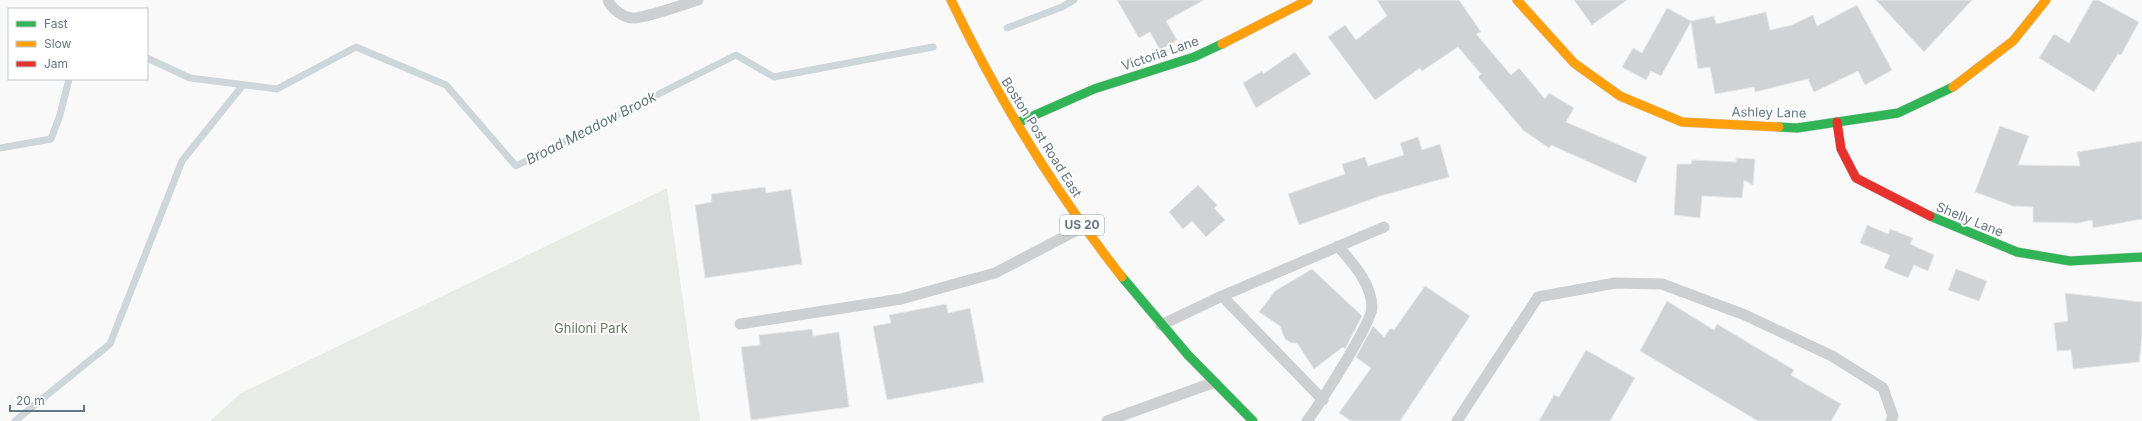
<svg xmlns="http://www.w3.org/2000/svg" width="2142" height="421" viewBox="0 0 2142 421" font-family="Inter,sans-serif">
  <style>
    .green { fill: #e8ebe6 }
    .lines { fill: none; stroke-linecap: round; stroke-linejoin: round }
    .stream { stroke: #ced6d9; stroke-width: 7 }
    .building { fill: #d0d2d3; stroke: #e8e8e8 }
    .fast-casing { stroke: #d5d6d7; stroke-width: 10 }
    .slow-casing { stroke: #d5d6d7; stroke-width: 10 }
    .jam-casing { stroke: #d5d6d7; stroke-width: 10 }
    .lane { stroke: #cecfd0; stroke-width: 11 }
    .fast { stroke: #30b455; stroke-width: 9 }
    .slow { stroke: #ff9f0a; stroke-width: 9 }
    .jam { stroke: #e5322d; stroke-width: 9 }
    .labels { text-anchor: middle; stroke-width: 4; stroke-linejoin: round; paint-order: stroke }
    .shield { fill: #fff; stroke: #939fa8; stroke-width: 1 }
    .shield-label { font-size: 12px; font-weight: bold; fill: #657683 }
    .street-label { font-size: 13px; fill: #657683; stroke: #fff }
    .park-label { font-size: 13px; fill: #687a64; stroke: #fff }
    .water-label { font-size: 14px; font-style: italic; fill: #60757c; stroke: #fff }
  </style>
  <rect width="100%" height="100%" fill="#f9f9f9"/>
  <path class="green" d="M667,188L700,421H210L241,393Z"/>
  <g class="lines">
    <path class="stream" d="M1007,28L1062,7L1074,0
      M147,58L190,78L277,89L356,47L446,85L516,166L736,55L774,77L933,47
      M0,148L51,139L60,115L69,79
      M15,421L110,344L182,161L243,85"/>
  </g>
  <path class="building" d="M1117,0H1204L1166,21L1177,40L1160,50L1150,32L1139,38Z
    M1377,0H1459L1481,32L1476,34L1511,75L1519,68L1545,99L1549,93L1574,108L1566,122L1647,157L1636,183L1551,145L1549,148L1523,130L1478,77L1481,74L1458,47L1422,71L1420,68L1375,100L1328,37L1345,25L1356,40L1387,16Z
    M1574,0H1627L1592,25Z
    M1876,0H1972L1924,52Z
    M2093,0H2098L2139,22L2121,55L2118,54L2094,92L2039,58L2054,34L2069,43Z
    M1857,5L1892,70L1865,85L1858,71L1814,92L1808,79L1755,92L1754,87L1715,94L1710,67L1698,69L1691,22L1661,76L1651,71L1646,80L1622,67L1633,48L1642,53L1667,8L1691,21L1714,16L1716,24L1766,12L1770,30L1792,25L1813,15L1817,26Z
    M1295,52L1311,74L1256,108L1243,83L1262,71L1263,74Z
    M2000,126L2029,136L2018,165L2080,166L2077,152L2142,141V219L2093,228L2092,220L2078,223L2033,222V207L2013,206L1975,192Z
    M1418,137L1422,150L1440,144L1449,177L1380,196L1299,225L1288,194L1345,174L1342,164L1365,157L1368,166L1404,155L1400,143Z
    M1736,158L1755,159L1753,185L1744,180L1742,198L1702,196L1700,218L1674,215L1677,164H1691L1692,160L1736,162Z
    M1198,185L1217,205L1214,208L1225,220L1206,237L1192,221L1183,229L1169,212Z
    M765,187L766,193L791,189L802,264L705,278L695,205L712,202L711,194Z
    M1867,225L1888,234L1890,229L1913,238L1910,244L1934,255L1928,271L1914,265L1908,278L1884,268L1890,255L1860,243Z
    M1312,269L1362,316L1345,349L1343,347L1314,369L1297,343H1291L1285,339L1280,326L1259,312L1275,291Z
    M1956,269L1987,281L1979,301L1948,290Z
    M1425,286L1470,316L1400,421H1351L1339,413L1371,368L1356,357L1373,326L1384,337L1391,328L1394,330Z
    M2065,293L2142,302V338L2139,362L2073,369L2071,350L2057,351L2054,323L2068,321Z
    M1667,301L1714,330L1717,324L1794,370L1791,375L1841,404L1831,421H1758L1640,351Z
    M946,304L948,313L970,308L984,382L887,400L873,326L891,323L889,315Z
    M812,329L813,336L839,332L849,407L751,420L741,347L760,345L759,335Z
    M1586,350L1635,378L1610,421H1539L1554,395L1559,397Z"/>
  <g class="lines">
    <g class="fast-casing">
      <path id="fast" d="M1017,123L1094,89L1194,57L1222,44
        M1779,127L1797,128L1898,113L1953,87
        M1930,216L2017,252L2070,261L2142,257
        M1122,277L1188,355L1253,421"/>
    </g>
    <g class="slow-casing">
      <path id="slow" d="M951,0C998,98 1054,191 1122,277
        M1517,0L1574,63L1620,96L1682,122L1779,127
        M1222,44L1308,0
        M1953,87L2013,41L2046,0"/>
    </g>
    <g class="jam-casing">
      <path id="jam" d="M1837,122L1841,149L1856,178L1930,216"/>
    </g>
    <path class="lane" d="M608,0C611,9 625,19 635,18C656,15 678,6 698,0
      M1222,296L1323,400
      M740,324L901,299L995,273L1083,227
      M1161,325L1222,296L1384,227
      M1107,421L1215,382
      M1307,421C1319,405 1372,323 1372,307C1371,282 1353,264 1338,246
      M1457,421L1538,297L1615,283L1662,284L1745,315L1832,356L1883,388L1893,416L1891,421"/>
    <use href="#fast" class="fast"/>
    <use href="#slow" class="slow"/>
    <use href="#jam" class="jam"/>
  </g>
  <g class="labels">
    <rect class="shield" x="1060" y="215" width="44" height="20" rx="3"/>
    <g class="shield-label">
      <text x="1082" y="229">US 20</text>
    </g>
    <g class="street-label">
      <text transform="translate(1160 53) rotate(-19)" y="5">Victoria Lane</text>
      <text transform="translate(1769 112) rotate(1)" y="5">Ashley Lane</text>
      <text transform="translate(1042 137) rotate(58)" y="5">Boston Post Road East</text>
      <text transform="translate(1970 219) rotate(22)" y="5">Shelly Lane</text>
    </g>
    <g class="park-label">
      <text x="591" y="333">Ghiloni Park</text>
    </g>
    <g class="water-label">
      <text transform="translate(591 128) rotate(-27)" y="5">Broad Meadow Brook</text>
    </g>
  </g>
  <rect x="8" y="8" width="140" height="72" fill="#ffffff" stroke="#c1c8cd"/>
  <rect x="16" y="21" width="20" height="6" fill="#30b455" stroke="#c1c8cd"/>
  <text x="44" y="28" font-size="12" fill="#657683">Fast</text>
  <rect x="16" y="41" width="20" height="6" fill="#ff9f0a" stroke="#c1c8cd"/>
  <text x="44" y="48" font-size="12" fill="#657683">Slow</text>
  <rect x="16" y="61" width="20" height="6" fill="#e5322d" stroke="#c1c8cd"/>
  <text x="44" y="68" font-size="12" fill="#657683">Jam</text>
  <path d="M10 405v6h74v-6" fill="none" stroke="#657683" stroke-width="2"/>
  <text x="16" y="405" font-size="12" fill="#657683" stroke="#ffffff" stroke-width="3" paint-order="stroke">20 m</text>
</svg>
